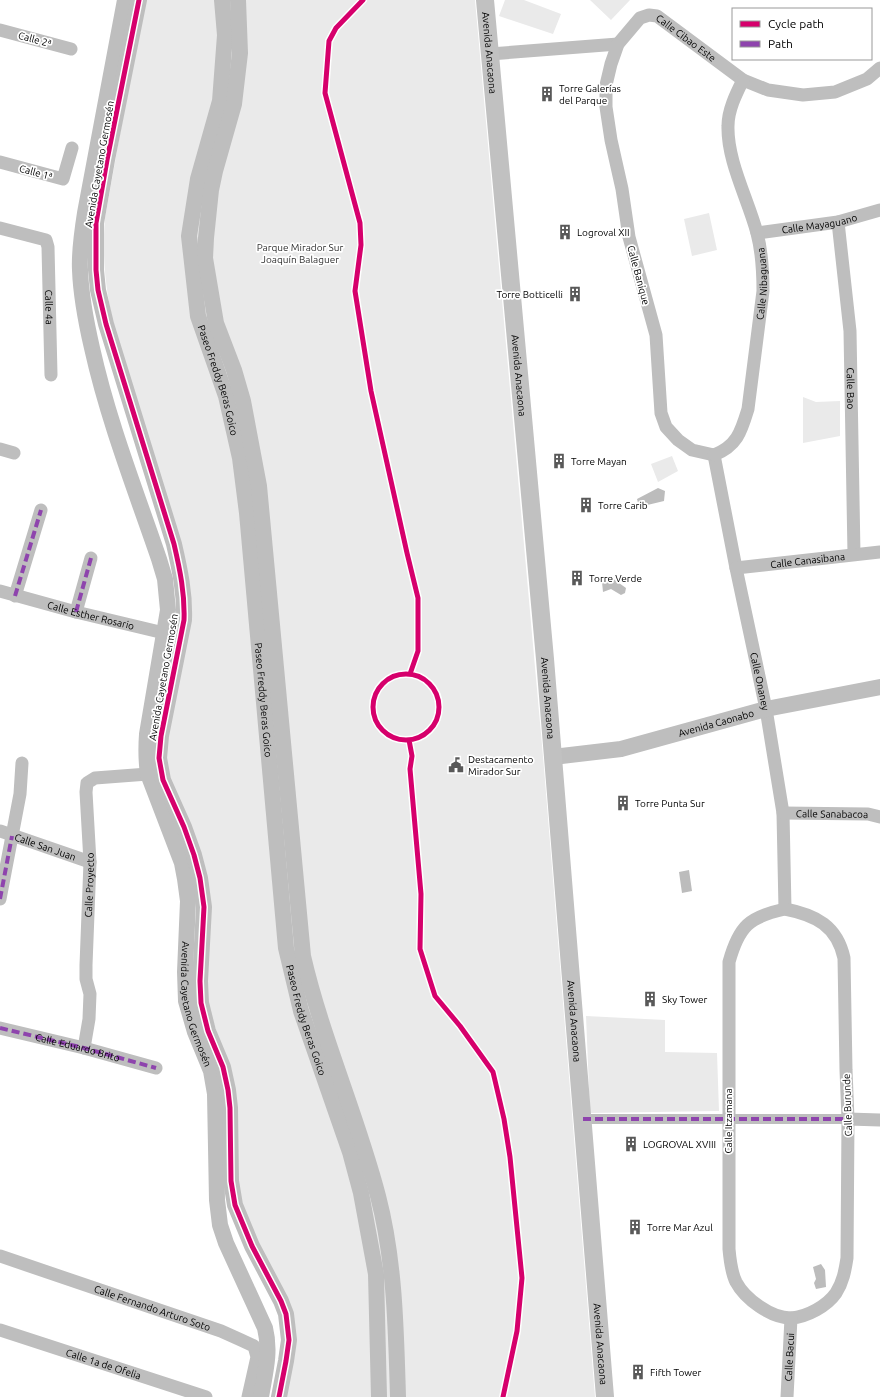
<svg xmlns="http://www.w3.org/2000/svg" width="880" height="1397" viewBox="0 0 880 1397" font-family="Ubuntu,sans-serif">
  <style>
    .green { fill: #eaeaea }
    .water { fill: #bcbcbc }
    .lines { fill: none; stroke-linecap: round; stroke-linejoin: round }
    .pedestrian { stroke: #bebebe; stroke-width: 10 }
    .minor { stroke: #bebebe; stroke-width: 13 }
    .tertiary { stroke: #bebebe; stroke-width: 16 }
    .secondary { stroke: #c1c1c1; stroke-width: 18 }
    .quiet { stroke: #8e44ad; stroke-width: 4; stroke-dasharray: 8 4; stroke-linecap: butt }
    .cycleway-casing { stroke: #fff; stroke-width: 8 }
    .cycleway { stroke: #d6006c; stroke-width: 5 }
    .labels { text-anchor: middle; stroke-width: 3.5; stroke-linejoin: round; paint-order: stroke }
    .street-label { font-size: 10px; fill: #000; stroke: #fff }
    .poi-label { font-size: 10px; fill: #000; stroke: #fff; text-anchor: start }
    .park-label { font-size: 10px; fill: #2f2f2f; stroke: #fff }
  </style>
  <rect width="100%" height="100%" fill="#fff"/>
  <path class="green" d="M144,0H475L543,756L595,1397H283L293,1336L238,1197L222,1048L206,999L208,930L165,758L188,594L113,322C105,286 102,255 105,218Z
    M505,0H524L561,14L553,34L499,16Z
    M590,0H630L611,20Z
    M709,213L717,250L692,256L684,219Z
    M803,397L816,402L840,401V436L803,443Z
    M672,456L678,471L658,482L651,464Z
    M586,1016L665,1020V1052L717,1053L719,1111L590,1113Z"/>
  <path class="water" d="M658,488L665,491L664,501L639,507L637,499Z
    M612,578L626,588L625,593L621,595L611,589L603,592L602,582Z
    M689,870L692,891L682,893L679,872Z
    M821,1264L825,1270L826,1287L816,1289L814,1283L816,1279L813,1267Z"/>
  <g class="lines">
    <path class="pedestrian" d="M583,1119H848"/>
    <g class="minor">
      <path d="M0,30L71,49"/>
      <path d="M490,54L618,44"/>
      <path d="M0,162L63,179L72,148"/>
      <path id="s1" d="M838,222L850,331L854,554"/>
      <path id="s2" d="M0,228L46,240L48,247L51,375"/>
      <path id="s3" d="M757,233L838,222L880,210"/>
      <path d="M0,449L14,453"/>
      <path id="s4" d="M714,455L692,450L678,440L666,427L661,413L656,335L629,237L622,189L611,140L606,107V85L611,64L618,44L640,18L649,15L657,16L743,80L768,90L803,95L835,92L867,79L880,68"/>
      <path id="s5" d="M714,455L736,568L766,709L783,813L785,909"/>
      <path id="s6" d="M714,455C737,446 741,432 748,409L763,291C763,271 762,252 757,233C748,199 727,161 728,126C728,110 736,94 743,80"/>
      <path id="s7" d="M736,568L880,552"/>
      <path id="s8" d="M0,591L76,612L164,633L183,627"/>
      <path d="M15,596L41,510"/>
      <path d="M76,612L91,558"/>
      <path id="s9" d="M783,813L868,814L880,817"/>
      <path id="s10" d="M0,831L90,862"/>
      <path d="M0,899L20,794L22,763"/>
      <path d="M785,909C816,915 837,926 844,958L846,1070L848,1119L847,1258C845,1271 843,1282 836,1293C827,1306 807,1317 791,1318C771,1318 745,1299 736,1282C731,1272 730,1260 729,1249V962C739,926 749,917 785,909Z"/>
      <path id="s11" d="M0,1028L84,1048L156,1068"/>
      <path id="s12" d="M84,1048L89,1019L90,994L86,979V965L90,862L86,792L87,783L95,778L148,774"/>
      <path d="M848,1119L880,1120"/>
      <path id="s13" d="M0,1256L221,1331L241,1340L254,1346L257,1357L248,1397"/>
      <path id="s14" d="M0,1330L206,1397"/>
      <path id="s15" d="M787,1397L791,1318"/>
    </g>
    <g class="tertiary">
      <path id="s16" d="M125,0L85,213C82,232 79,251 80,270C81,297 86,322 92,348C108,420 135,489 159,559L165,579L168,610L147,734C146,748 146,760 148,774L182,863L185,879L188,901L185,972L186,1001L195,1032L211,1071L215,1094L217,1200L220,1225L226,1243L265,1328C271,1352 265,1373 261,1397"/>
      <path d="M139,0L107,160L96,223V270L98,290L106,324L174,544C180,570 185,594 184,620L161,736L159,758L163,780L184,827L194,855L200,878L204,907L200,981L201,1003L208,1031L223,1067L228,1090L230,1108L231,1181L235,1205L252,1246L281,1301L286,1314L289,1340L286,1361L279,1397"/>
      <path id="s17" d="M222,0L225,35L220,101L198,179L189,236L198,316L226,396L240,458L247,513L286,948L301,1011L350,1152L361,1193L376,1274L379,1397"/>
      <path d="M238,0L240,53L234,104L215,171L211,190L206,238L205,258L216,323L234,370L243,401L259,486L303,956C322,1038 357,1115 378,1196C395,1261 396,1330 398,1397"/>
      <path id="s18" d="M553,757L621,749L766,709L880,687"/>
    </g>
    <path class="secondary" id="s19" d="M485,0L545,659L605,1397"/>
    <path class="quiet" d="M15,596L41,510
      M76,612L91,558
      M0,899L12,836
      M0,1028L84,1048L156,1068
      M583,1119H848"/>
    <g class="cycleway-casing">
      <path id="cycleway" d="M139,0L107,160L96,223V270L98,290L106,324L174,544C180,570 185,594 184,620L161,736L159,758L163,780L184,827L194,855L200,878L204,907L200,981L201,1003L208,1031L223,1067L228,1090L230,1108L231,1181L235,1205L252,1246L281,1301L286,1314L289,1340L286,1361L279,1397
        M363,0L336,28L329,41L325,93L360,223L361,245L355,291L371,391L407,553L418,598V651L410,674
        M373 707a33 33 0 1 1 66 0a33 33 0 1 1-66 0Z
        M409,740L412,756L410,769L421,894L420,949L435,996L460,1026L493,1072L504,1119L510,1157L522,1278L517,1331L503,1397"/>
    </g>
    <use href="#cycleway" class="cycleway"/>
  </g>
  <defs>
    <g id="building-bare" transform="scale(1.2)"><path d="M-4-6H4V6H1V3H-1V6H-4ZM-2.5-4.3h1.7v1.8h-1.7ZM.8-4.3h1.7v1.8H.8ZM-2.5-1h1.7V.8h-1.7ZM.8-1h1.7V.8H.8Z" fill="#595959" stroke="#fff" stroke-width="2.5" paint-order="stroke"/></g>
    <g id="civic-bare" transform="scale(1.2)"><path d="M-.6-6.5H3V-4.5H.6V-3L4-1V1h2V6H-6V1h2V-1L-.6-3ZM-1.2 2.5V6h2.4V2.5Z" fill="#595959" stroke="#fff" stroke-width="2.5" paint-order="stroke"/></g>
  </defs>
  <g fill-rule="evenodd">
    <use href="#building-bare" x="547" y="94"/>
    <use href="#building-bare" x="565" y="232"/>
    <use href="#building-bare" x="575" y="294"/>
    <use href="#building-bare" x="559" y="461"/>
    <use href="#building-bare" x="586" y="505"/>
    <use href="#building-bare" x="577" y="578"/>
    <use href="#civic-bare" x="456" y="765"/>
    <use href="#building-bare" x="623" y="803"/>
    <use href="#building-bare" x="650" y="999"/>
    <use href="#building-bare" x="631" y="1144"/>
    <use href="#building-bare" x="635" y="1227"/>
    <use href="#building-bare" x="638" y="1372"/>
  </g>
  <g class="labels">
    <g class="street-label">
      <text dy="4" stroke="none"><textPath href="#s4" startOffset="537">Calle Cibao Este</textPath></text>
      <text transform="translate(35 39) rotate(15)" y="4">Calle 2ª</text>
      <text dy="4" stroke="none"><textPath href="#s19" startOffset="53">Avenida Anacaona</textPath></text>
      <text transform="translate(99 164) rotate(-80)" y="4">Avenida Cayetano Germosén</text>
      <text transform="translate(36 172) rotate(15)" y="4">Calle 1ª</text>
      <text dy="4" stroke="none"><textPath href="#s3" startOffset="63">Calle Mayaguano</textPath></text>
      <text transform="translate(639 275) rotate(75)" y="4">Calle Banique</text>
      <text dy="4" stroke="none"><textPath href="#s6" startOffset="186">Calle Nibaguana</textPath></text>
      <text dy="4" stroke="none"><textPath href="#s2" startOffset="115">Calle 4a</textPath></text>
      <text dy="4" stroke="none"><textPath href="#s19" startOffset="377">Avenida Anacaona</textPath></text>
      <text dy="4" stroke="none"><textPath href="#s17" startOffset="388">Paseo Freddy Beras Goico</textPath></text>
      <text dy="4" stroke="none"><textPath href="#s1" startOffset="167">Calle Bao</textPath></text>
      <text dy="4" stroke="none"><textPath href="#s7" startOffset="72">Calle Canasibana</textPath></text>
      <text dy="4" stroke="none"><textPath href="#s8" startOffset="94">Calle Esther Rosario</textPath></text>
      <text transform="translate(163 677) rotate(-80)" y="4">Avenida Cayetano Germosén</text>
      <text dy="4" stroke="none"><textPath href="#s5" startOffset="231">Calle Onaney</textPath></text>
      <text dy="4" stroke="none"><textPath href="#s19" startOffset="701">Avenida Anacaona</textPath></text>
      <text dy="4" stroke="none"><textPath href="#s17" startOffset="712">Paseo Freddy Beras Goico</textPath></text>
      <text dy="4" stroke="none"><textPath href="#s18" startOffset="167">Avenida Caonabo</textPath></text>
      <text dy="4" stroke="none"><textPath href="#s9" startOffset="49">Calle Sanabacoa</textPath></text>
      <text dy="4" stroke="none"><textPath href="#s10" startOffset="48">Calle San Juan</textPath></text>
      <text dy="4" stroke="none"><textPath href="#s12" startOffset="164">Calle Proyecto</textPath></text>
      <text dy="4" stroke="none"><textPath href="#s16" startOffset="1031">Avenida Cayetano Germosén</textPath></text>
      <text dy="4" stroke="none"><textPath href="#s17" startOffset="1036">Paseo Freddy Beras Goico</textPath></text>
      <text dy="4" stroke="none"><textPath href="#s19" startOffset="1025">Avenida Anacaona</textPath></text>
      <text dy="4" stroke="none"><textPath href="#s11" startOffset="80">Calle Eduardo Brito</textPath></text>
      <text transform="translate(847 1105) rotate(-92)" y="4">Calle Burunde</text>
      <text transform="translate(728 1121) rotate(-90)" y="4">Calle Itzamana</text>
      <text dy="4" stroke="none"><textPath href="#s13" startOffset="161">Calle Fernando Arturo Soto</textPath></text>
      <text dy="4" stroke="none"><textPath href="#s19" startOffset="1349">Avenida Anacaona</textPath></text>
      <text dy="4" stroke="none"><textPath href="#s15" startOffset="40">Calle Bacui</textPath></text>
      <text dy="4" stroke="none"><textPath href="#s14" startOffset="109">Calle 1a de Ofelia</textPath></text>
    </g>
    <g class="poi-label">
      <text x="559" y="92">Torre Galerías<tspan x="559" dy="12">del Parque</tspan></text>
      <text x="577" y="236">Logroval XII</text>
      <text x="563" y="298" text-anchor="end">Torre Botticelli</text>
      <text x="571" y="465">Torre Mayan</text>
      <text x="598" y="509">Torre Carib</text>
      <text x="589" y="582">Torre Verde</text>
      <text x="468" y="763">Destacamento<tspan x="468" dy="12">Mirador Sur</tspan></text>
      <text x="635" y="807">Torre Punta Sur</text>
      <text x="662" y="1003">Sky Tower</text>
      <text x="643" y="1148">LOGROVAL XVIII</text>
      <text x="647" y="1231">Torre Mar Azul</text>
      <text x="650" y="1376">Fifth Tower</text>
    </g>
    <g class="park-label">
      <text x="300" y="251">Parque Mirador Sur<tspan x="300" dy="12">Joaquín Balaguer</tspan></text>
    </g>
  </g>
  <rect x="732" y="8" width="140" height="52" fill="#ffffff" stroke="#999999"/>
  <rect x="740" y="21" width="20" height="6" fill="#d6006c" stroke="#999999"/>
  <text x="768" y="28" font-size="12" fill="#000000">Cycle path</text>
  <rect x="740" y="41" width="20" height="6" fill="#8e44ad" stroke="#999999"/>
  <text x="768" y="48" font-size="12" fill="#000000">Path</text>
</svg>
